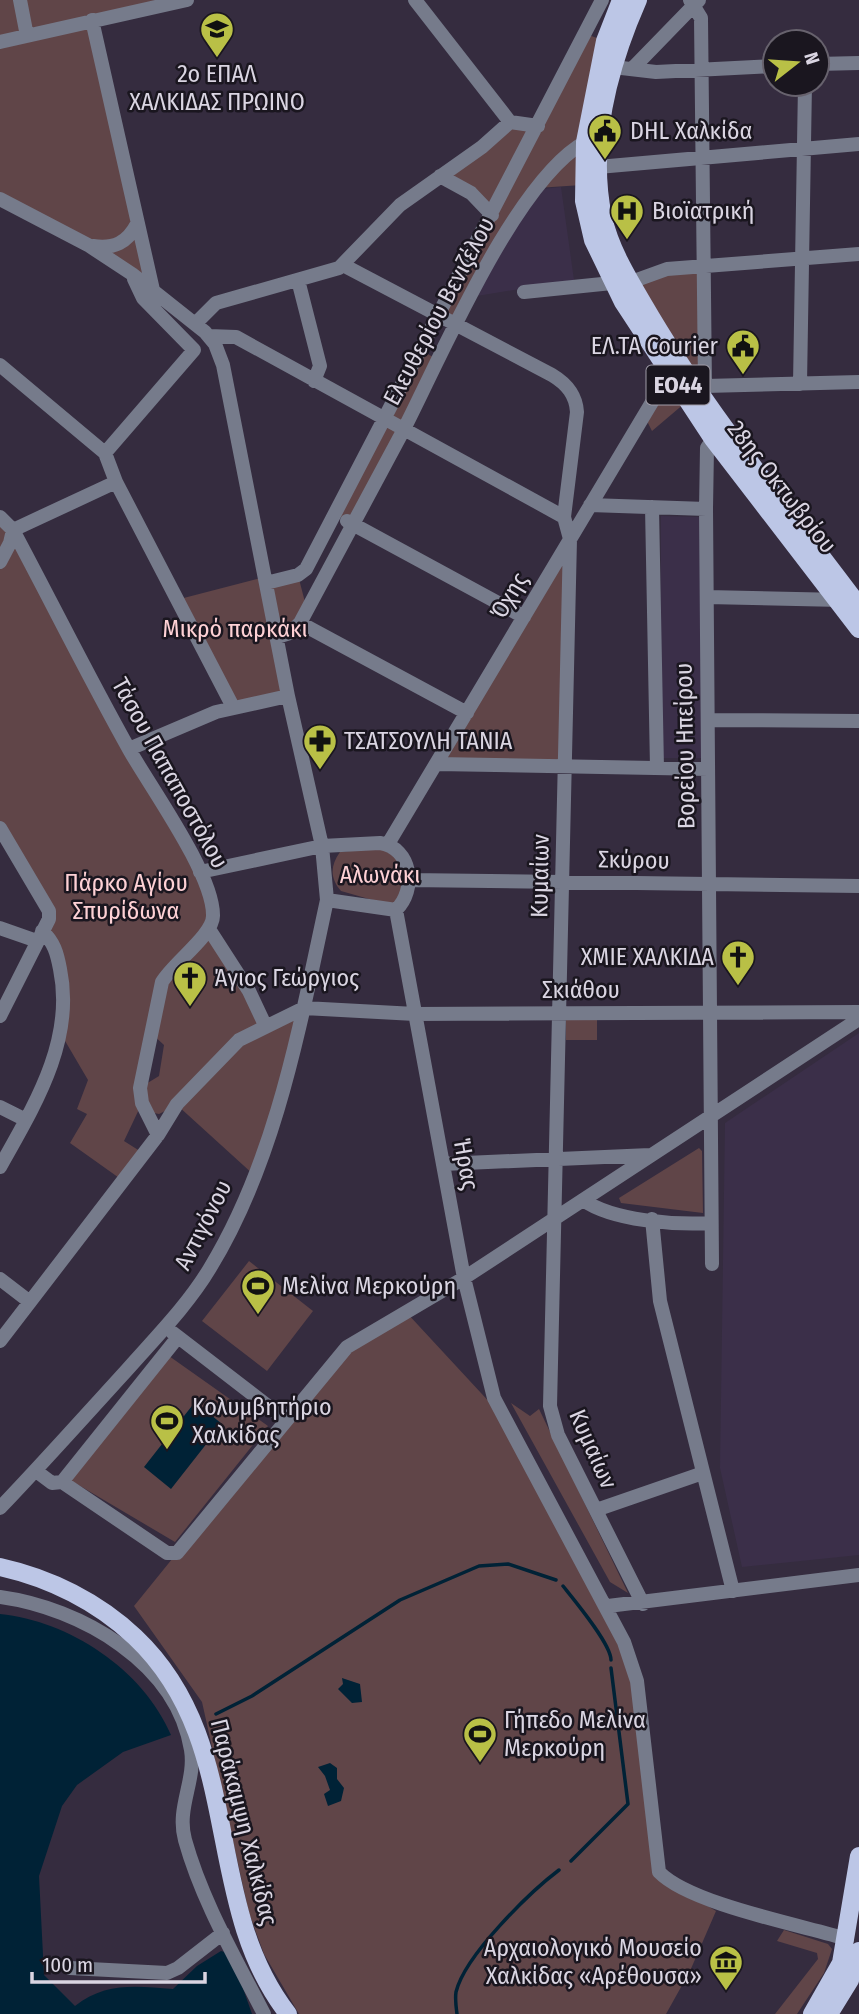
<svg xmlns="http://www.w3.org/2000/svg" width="859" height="2014" viewBox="0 0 859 2014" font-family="'Fira Sans Condensed',sans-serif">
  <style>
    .built { fill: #3b2f49 }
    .green { fill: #604548; fill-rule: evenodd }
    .water { fill: #002236 }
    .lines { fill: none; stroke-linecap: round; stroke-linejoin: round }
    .stream { stroke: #002236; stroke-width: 3.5 }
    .minor { stroke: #767b8b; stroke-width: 14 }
    .major { stroke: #bcc6e6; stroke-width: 18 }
    .labels { text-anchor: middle; stroke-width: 5; stroke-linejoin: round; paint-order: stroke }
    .shield { fill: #1a161f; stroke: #a09ca8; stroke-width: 2 }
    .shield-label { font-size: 23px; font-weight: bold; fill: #dad5e2 }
    .poi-label { font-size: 24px; fill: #dad5e2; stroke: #1a161f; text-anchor: start }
    .street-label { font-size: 24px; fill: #dad5e2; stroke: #1a161f }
    .park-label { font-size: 24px; fill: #fed1d5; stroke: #1a161f }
  </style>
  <rect width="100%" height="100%" fill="#352c3f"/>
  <path class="built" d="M561,187L574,280L477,296L518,219L542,189Z
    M661,516L701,517V758H661Z
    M859,1033V1555L742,1567L720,1468L725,1123Z"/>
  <path class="green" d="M0,0H193L93,23L153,290L0,199Z
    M586,34L605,41L599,183L631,282L704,266L705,386L652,431L646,419L669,372L582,185L537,188L456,326L439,317L492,216L440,176L510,122L538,126Z
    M421,350L438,360L353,524L335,514Z
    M0,517L196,864L211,926L265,1024L304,1008L254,1175L177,1105L159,1114L149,1112L142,1103L124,1141L143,1153L122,1180L70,1143L87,1114L77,1109L88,1080L61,1034L49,919L0,828ZM152,1034L164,1045L159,1076L141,1087Z
    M570,539L565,766L437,764Z
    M298,575L307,610L277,638L288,696L233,707L176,600L265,577Z
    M381,848L402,861L401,899L390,905L341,891C330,878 330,866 340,852Z
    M566,1020H597V1040H566Z
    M699,1148L702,1151L703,1213L621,1203L619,1198Z
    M249,1261L313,1311L267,1371L202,1321Z
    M406,1312L506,1420L637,1681L656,1860L671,1884L716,1911L690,1971L666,2014H299L264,1954L249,1913L202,1702L134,1606L326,1369Z
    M169,1356L268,1426L175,1542L65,1477Z
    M511,1403L530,1416L539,1409L628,1593L610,1582Z
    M784,1930L828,1944L832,1949L824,1973L797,2014H775L818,1959L817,1953L777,1941Z"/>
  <path class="water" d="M195,1402L222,1424L171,1489L144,1467Z
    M0,1614C69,1621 143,1669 171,1735L123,1752L77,1785L62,1806L39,1876L44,1975L75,2006C105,1982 136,1986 173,1989L197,1966L221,1951L231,1954L252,2014H0Z
    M342,1678L360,1684L362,1702L352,1703L338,1689L343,1684Z
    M330,1763L337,1768V1779L344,1788L341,1801L328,1806L324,1794L330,1790L325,1776L318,1767Z"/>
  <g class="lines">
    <path class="stream" d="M563,1586C575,1601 611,1644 611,1660
      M216,1714L252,1696L400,1600L479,1566L508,1564L556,1580
      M571,1861L628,1804L611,1668
      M457,2014C456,2007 455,1999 456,1992C465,1955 530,1892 559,1870"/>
    <path class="minor" d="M20,0L27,36
      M415,0L510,122L538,126
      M690,0L701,18L705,386
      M92,20L153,290
      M0,42L187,0
      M817,64L859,63
      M613,67L656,72L775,66
      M632,69L699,0
      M598,167L859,144
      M440,176L471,193L492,215
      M0,199L88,245L132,274L205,332L215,344L223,365L288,696L322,846L327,900L396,910C417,890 412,848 380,843L322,846L200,872
      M93,246C114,249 127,243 137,224
      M343,265L552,375C567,384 576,395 577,412L564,517L570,539L550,1406L558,1435L643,1604
      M298,280L320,366L314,381
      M631,282L667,269L859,254
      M524,292L612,283
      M195,324L216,303L339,268L400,205L482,147L510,122
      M209,336L236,337L564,517
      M0,365L105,453L116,482L233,707
      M800,384L805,84
      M698,391L705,386L859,382
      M105,453L194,350L143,298L134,279
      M590,505L706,509
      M652,507L657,768
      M0,517L13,530C52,603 89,678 130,751C151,788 214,875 213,916C213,935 173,963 162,982L140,1088L142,1103L158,1135
      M347,521L524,617
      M0,562L10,543L13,530L116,482
      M266,583L298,575L306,569L602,0
      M707,597L842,600
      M300,623L467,713
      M277,637L290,633L300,623C335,559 369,495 403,431C441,357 515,181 585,142
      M708,720L859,721
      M129,749L216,712L288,696
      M437,764L708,769
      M0,828L49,911V919L0,1016
      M388,844L670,372
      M409,880L859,886
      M396,910L464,1278L494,1398L624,1642L637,1681L659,1872C690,1904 801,1925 847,1939
      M0,928L37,941
      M209,929L249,991L265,1025
      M0,1107L26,1120
      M443,1164L650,1155
      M0,1167C34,1106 75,1041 60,969C57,953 54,942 42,931
      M583,1200C613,1221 675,1225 711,1223
      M652,1219L660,1301L733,1591
      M712,1264L706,509L707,448L713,439
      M0,1279L30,1302
      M173,1333L286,1420
      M0,1341L158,1135L177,1104L239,1040L304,1008L415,1014L859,1012
      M36,1471L52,1483L62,1482L167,1553H177L347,1347L464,1278L859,1019
      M62,1482L178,1337
      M0,1508C43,1463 84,1417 126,1371C155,1338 188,1305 210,1268C277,1158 300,1024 327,900
      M596,1510L703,1473
      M0,1597C81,1608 177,1663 191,1750C196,1781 176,1808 185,1840C202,1901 235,1957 264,2014
      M608,1606L859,1575
      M70,1968L167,1973L178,1968L223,1933"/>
    <path class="major" d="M621,0L605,41L585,142L584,201L593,240L623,302L713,439L859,629
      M638,0C609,66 588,145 603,217C611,253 633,286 651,317C712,419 788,511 859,606
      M0,1567C50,1578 98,1602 135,1637C247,1743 200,1901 288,2014
      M812,2014L841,1963L859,1856
      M829,2014L850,1980L859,1951"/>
  </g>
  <defs>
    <g id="school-pin" transform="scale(1.75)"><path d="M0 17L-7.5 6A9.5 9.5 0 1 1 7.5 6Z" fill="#b9c046" stroke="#1a161f"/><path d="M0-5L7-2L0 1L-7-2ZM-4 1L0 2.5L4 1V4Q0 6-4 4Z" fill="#111"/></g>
    <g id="civic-pin" transform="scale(1.75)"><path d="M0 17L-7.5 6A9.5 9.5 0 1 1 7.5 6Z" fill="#b9c046" stroke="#1a161f"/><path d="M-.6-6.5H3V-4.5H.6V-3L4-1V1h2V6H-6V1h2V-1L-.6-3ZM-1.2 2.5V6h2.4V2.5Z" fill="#111"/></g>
    <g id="hospital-pin" transform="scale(1.75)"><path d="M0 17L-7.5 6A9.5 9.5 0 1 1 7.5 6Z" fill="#b9c046" stroke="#1a161f"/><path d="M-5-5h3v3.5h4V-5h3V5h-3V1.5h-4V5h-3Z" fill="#111"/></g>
    <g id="pharmacy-pin" transform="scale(1.75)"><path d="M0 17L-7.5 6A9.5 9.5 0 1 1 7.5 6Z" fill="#b9c046" stroke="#1a161f"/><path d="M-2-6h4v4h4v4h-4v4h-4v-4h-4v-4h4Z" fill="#111"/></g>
    <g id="church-pin" transform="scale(1.75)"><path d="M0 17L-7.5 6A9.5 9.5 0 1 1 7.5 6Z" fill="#b9c046" stroke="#1a161f"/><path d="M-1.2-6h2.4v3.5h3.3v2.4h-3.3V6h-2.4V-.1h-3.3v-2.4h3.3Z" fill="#111"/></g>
    <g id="stadium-pin" transform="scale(1.75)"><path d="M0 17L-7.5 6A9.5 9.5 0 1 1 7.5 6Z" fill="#b9c046" stroke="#1a161f"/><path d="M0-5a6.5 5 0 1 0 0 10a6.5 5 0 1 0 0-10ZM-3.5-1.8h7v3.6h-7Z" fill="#111"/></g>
    <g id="museum-pin" transform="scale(1.75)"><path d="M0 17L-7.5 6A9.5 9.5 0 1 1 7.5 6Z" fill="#b9c046" stroke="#1a161f"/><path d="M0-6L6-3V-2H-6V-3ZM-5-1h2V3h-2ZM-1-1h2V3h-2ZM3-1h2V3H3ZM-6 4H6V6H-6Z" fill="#111"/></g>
  </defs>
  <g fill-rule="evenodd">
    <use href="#school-pin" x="217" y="29"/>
    <use href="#civic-pin" x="605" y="131"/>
    <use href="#hospital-pin" x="627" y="211"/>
    <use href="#civic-pin" x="743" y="346"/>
    <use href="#pharmacy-pin" x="320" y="741"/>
    <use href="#church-pin" x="738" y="957"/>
    <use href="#church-pin" x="190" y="978"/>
    <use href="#stadium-pin" x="258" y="1286"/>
    <use href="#stadium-pin" x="167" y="1421"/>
    <use href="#stadium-pin" x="480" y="1734"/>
    <use href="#museum-pin" x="726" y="1962"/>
  </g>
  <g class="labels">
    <rect class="shield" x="646.5" y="365.5" width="63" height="39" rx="5"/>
    <g class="shield-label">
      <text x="678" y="393">ΕΟ44</text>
    </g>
    <g class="poi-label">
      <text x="217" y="82" text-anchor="middle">2ο ΕΠΑΛ<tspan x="217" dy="28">ΧΑΛΚΙΔΑΣ ΠΡΩΙΝΟ</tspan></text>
      <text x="630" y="139">DHL Χαλκίδα</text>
      <text x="652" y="219">Βιοϊατρική</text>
      <text x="718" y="354" text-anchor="end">ΕΛ.ΤΑ Courier</text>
      <text x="344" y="749">ΤΣΑΤΣΟΥΛΗ ΤΑΝΙΑ</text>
      <text x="714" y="965" text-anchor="end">ΧΜΙΕ ΧΑΛΚΙΔΑ</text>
      <text x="214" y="986">Άγιος Γεώργιος</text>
      <text x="282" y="1294">Μελίνα Μερκούρη</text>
      <text x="192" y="1415">Κολυμβητήριο<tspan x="192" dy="28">Χαλκίδας</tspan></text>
      <text x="504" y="1728">Γήπεδο Μελίνα<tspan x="504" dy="28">Μερκούρη</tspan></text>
      <text x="702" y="1956" text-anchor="end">Αρχαιολογικό Μουσείο<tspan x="702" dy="28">Χαλκίδας «Αρέθουσα»</tspan></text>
    </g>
    <g class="street-label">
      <text transform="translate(439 311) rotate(-62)" y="8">Ελευθερίου Βενιζέλου</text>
      <text transform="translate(782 487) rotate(52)" y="8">28ης Οκτωβρίου</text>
      <text transform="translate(509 596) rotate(-59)" y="8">Όχης</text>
      <text transform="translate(685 746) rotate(-91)" y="8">Βορείου Ηπείρου</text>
      <text transform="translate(170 773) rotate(61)" y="8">Τάσου Παπαποστόλου</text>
      <text transform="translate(634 860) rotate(1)" y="8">Σκύρου</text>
      <text transform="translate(540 876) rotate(-89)" y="8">Κυμαίων</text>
      <text x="581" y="998">Σκιάθου</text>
      <text transform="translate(466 1164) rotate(80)" y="8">Ήρας</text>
      <text transform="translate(203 1225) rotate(-63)" y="8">Αντιγόνου</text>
      <text transform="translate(593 1449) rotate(66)" y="8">Κυμαίων</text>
      <text transform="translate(244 1822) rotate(76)" y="8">Παράκαμψη Χαλκίδας</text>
    </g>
    <g class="park-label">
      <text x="235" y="637">Μικρό παρκάκι</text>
      <text x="380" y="883">Αλωνάκι</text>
      <text x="126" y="891">Πάρκο Αγίου<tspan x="126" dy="28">Σπυρίδωνα</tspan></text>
    </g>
  </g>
  <g transform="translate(796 63) rotate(73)"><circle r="33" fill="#1a161f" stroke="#67626d" stroke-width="2"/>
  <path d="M0-5L12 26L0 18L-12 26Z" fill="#b9c046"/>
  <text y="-10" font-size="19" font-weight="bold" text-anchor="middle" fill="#dad5e2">N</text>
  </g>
  <path d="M32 1972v10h173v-10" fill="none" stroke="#dad5e2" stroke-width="3.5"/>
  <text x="42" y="1972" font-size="21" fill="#dad5e2" stroke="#1a161f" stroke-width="5" paint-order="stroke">100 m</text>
</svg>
